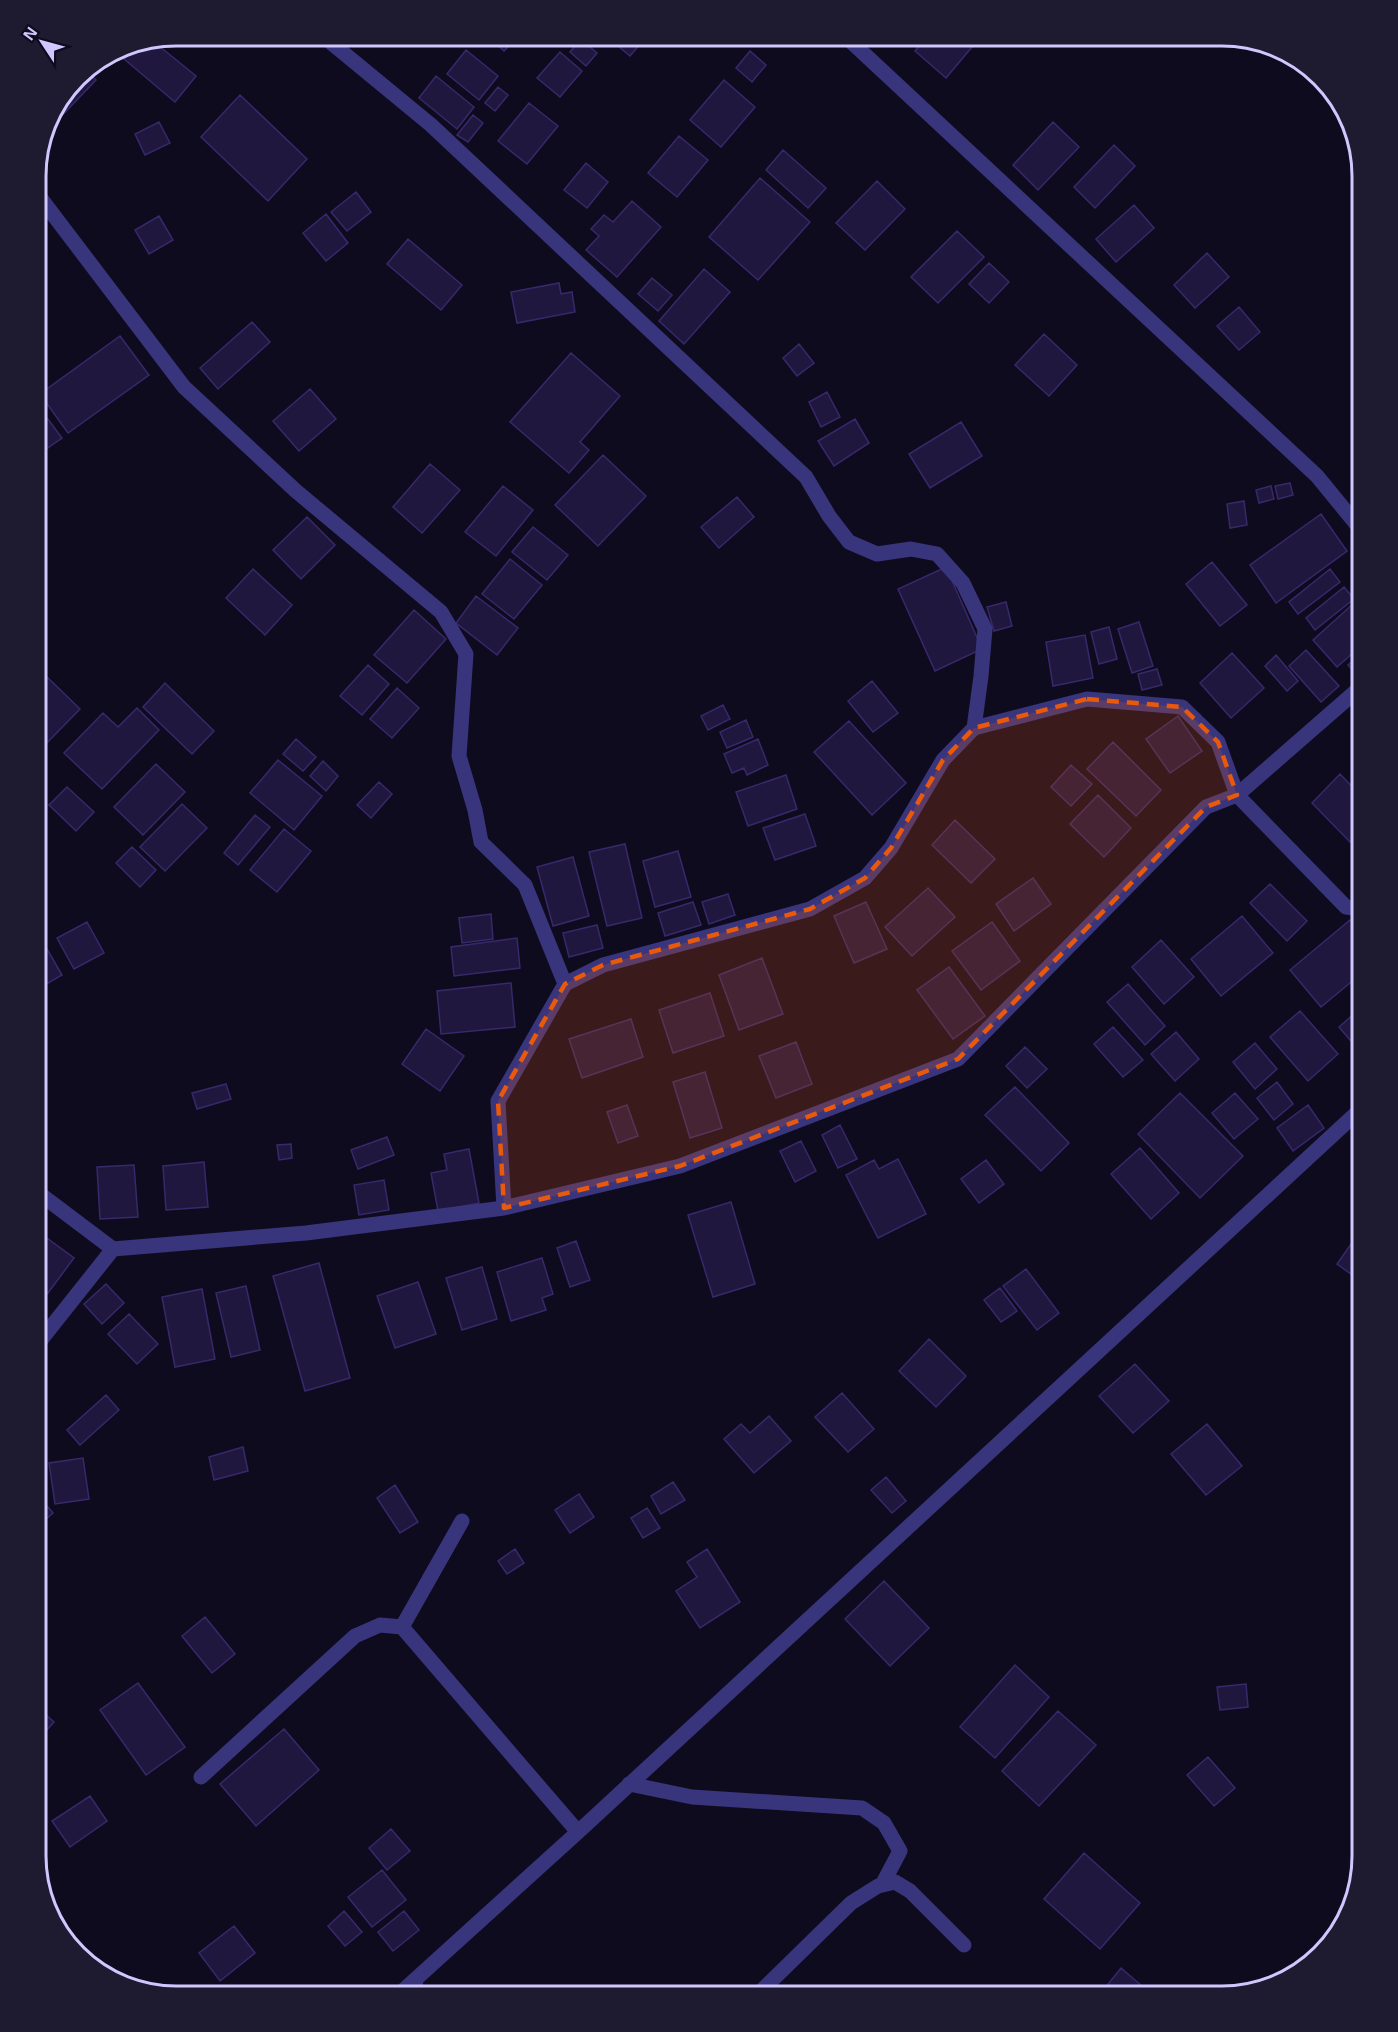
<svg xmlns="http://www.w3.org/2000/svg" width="1398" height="2032" viewBox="0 0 1398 2032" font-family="Arial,sans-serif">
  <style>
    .building { fill: #20173f; stroke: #37296b; stroke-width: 1.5 }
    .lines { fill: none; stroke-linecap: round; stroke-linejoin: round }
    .service { stroke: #39357d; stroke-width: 15 }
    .minor { stroke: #39357d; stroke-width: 15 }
    .marked { fill: #e8590c; fill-opacity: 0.2; stroke: #e8590c; stroke-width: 4.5; stroke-dasharray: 12 8; stroke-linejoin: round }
    .rim { fill: none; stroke: #cfc8ff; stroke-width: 3 }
  </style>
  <rect width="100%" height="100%" fill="#0f0b1e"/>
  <path class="building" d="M379,36H395L388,44Z
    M488,36H518L504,51Z
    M606,36H647L630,56Z
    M928,36H971L977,41L946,78L915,51Z
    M581,39L597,53L586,66L570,52Z
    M153,41L196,76L175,102L124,59L136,44Z
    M466,50L498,76L479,100L447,74Z
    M750,51L766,65L752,82L736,68Z
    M560,52L582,71L560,97L537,78Z
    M87,71L96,80L53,125L49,121L50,115L78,77Z
    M436,76L474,107L457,129L419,98Z
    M724,80L755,107L721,147L690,120Z
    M498,87L508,95L495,111L485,103Z
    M240,95L307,159L268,201L201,137Z
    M529,103L558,126L527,164L498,141Z
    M473,115L483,123L468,142L457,135Z
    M159,122L170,143L145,155L135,134Z
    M1053,122L1079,147L1038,190L1013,165Z
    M679,136L708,160L677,197L648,173Z
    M1114,145L1135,166L1095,208L1074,187Z
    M783,150L826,188L808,208L766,170Z
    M586,163L608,182L587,208L564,190Z
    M760,178L810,222L758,280L709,237Z
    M877,181L905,209L865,250L836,223Z
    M356,192L371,212L347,231L331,212Z
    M632,201L661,227L617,277L586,250L599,236L591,229L604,215L613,222Z
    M1134,205L1154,228L1116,262L1096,239Z
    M326,214L348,243L326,261L303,233Z
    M159,216L173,240L149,254L135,230Z
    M957,231L984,257L938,303L911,277Z
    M408,239L462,285L441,310L387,264Z
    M1207,253L1229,277L1195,308L1174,285Z
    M989,263L1009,282L989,303L969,284Z
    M704,269L730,292L684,344L659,321Z
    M652,278L672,295L658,311L638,294Z
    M559,283L561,294L572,292L575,312L517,323L511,292Z
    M1239,307L1260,332L1239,350L1217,326Z
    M252,322L270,342L218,389L200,368Z
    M1044,334L1077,365L1049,396L1015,365Z
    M120,336L149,375L68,433L40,394Z
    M799,344L814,363L797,376L783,358Z
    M571,353L620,396L580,442L589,450L569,473L510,422Z
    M310,389L336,419L299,451L273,421Z
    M827,392L840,417L821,427L809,402Z
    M36,403L62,438L36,456Z
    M855,419L869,443L834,466L818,441Z
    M961,422L982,456L930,488L909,454Z
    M603,455L646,496L598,546L555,505Z
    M430,464L460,490L422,533L393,507Z
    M1290,483L1293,495L1278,499L1275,486Z
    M503,486L533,510L496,556L465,532Z
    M1271,486L1274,499L1259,503L1256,490Z
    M737,497L754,517L719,548L701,527Z
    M1244,501L1247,525L1230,528L1227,504Z
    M1321,514L1347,551L1276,603L1250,565Z
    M307,517L335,545L301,579L273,550Z
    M533,527L568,555L547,580L512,552Z
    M510,559L542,585L514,619L482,594Z
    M1212,562L1247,605L1220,626L1186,584Z
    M946,567L982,649L935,671L898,589Z
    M253,569L292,605L265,635L226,598Z
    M1330,569L1340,582L1298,614L1289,602Z
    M1344,587L1354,599L1315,630L1306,618Z
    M476,596L518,628L497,655L456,623Z
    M1006,602L1012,626L994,631L987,607Z
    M1354,603L1362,612V645L1337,667L1313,640Z
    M414,610L446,639L407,683L374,655Z
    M1139,622L1153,666L1132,673L1118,629Z
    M1109,627L1117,659L1099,664L1091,632Z
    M1085,635L1093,678L1053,686L1046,642Z
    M1306,650L1339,686L1321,702L1289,666Z
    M1232,653L1264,688L1231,718L1200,683Z
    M1362,653V677L1360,679L1348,665Z
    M1276,655L1298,681L1287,691L1265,666Z
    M368,665L389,684L362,715L340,696Z
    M1157,669L1162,685L1142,690L1138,674Z
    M45,675L80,709L36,754V684Z
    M872,681L898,713L873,732L848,701Z
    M165,683L214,731L192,754L143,707Z
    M397,688L419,708L392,738L370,719Z
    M723,705L730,719L708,730L701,716Z
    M137,708L159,730L102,789L64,753L103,713L118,727Z
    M1178,716L1202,751L1170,773L1146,739Z
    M746,720L753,737L727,748L720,732Z
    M849,721L906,783L872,815L814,752Z
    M296,739L316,757L303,771L283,754Z
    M758,739L768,765L747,775L744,768L732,773L724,754Z
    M1113,742L1161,790L1136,816L1087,769Z
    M278,760L322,796L294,830L250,793Z
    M323,761L338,776L326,791L310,776Z
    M156,764L185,792L143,835L114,807Z
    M1071,765L1092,784L1071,806L1051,787Z
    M1340,774L1362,797V829L1350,842L1312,803Z
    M786,775L797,809L748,826L736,792Z
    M379,782L392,794L371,818L357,805Z
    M67,787L94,812L76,831L49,805Z
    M1098,795L1131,828L1104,857L1070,824Z
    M182,804L207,828L165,871L140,847Z
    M805,814L816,846L775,860L763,828Z
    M255,815L270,827L238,865L224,853Z
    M955,820L995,859L971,883L932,845Z
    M284,829L311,851L277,892L250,870Z
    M625,844L642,918L607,926L589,852Z
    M132,847L156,870L140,887L116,863Z
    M678,851L691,897L655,907L643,861Z
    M573,857L589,916L553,926L537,867Z
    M1033,878L1051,904L1014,931L996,904Z
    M1270,884L1307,921L1287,941L1250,903Z
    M928,888L955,917L912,956L885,927Z
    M728,894L735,915L709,924L702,902Z
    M693,902L701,925L665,936L658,913Z
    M866,902L887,949L854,963L834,916Z
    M491,914L493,939L462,943L459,918Z
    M1242,916L1273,953L1221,996L1191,959Z
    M1350,920L1362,935V973L1321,1007L1290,970Z
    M87,922L104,953L74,969L57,938Z
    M992,922L1020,961L981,990L952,951Z
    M597,925L603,948L569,957L563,933Z
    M36,930L62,975L36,990Z
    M517,938L520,968L454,976L451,947Z
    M1161,940L1194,977L1164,1004L1132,967Z
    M762,958L783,1014L739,1030L719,975Z
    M949,967L985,1016L953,1039L917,990Z
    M511,983L515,1027L441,1034L437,991Z
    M1128,984L1165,1026L1145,1045L1107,1002Z
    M710,993L724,1036L673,1053L659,1010Z
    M1362,1007V1054L1339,1027Z
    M1300,1011L1338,1054L1308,1081L1270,1037Z
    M631,1019L643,1057L582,1078L569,1039Z
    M1113,1027L1143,1060L1123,1077L1094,1044Z
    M426,1029L464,1056L440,1091L402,1064Z
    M1176,1032L1199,1059L1175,1081L1151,1054Z
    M796,1042L812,1084L776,1098L759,1056Z
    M1255,1043L1277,1069L1255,1089L1233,1062Z
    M1025,1047L1047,1069L1027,1088L1006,1066Z
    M705,1072L722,1128L690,1138L673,1082Z
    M1277,1082L1293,1104L1274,1120L1257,1098Z
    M226,1084L231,1099L197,1109L192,1093Z
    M1015,1087L1069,1143L1041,1171L985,1115Z
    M1180,1093L1243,1156L1200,1198L1138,1134Z
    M1235,1093L1258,1119L1234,1139L1212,1113Z
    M627,1105L638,1136L618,1143L607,1112Z
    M1308,1105L1324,1128L1293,1151L1277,1128Z
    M840,1125L857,1159L838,1168L822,1135Z
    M387,1137L394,1155L358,1169L351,1150Z
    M801,1141L816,1171L795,1182L780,1151Z
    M291,1144L292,1158L279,1160L277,1145Z
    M1140,1148L1179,1193L1151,1219L1111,1174Z
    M469,1149L479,1203L438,1211L431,1173L447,1170L444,1154Z
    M898,1159L926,1214L878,1238L846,1175L874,1160L879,1169Z
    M986,1160L1004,1184L979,1203L961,1179Z
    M204,1162L208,1207L166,1210L163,1166Z
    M134,1165L138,1217L100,1219L97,1167Z
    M384,1180L389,1210L359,1215L354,1185Z
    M1362,1191V1209L1354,1203Z
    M731,1202L755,1284L713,1297L688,1215Z
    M36,1230L74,1258L45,1297L36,1290Z
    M1358,1234L1362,1237V1282L1337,1264Z
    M576,1241L590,1280L570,1287L557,1248Z
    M542,1258L553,1294L542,1298L546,1310L511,1321L497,1272Z
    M319,1263L350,1378L305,1391L273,1276Z
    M482,1267L497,1319L462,1330L446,1278Z
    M1026,1269L1059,1313L1037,1330L1003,1286Z
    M418,1282L436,1334L395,1348L377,1296Z
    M106,1284L124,1303L102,1324L84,1304Z
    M246,1286L260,1350L231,1357L216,1293Z
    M1000,1288L1017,1311L1001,1322L984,1300Z
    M202,1289L215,1359L175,1367L162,1297Z
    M129,1314L158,1344L137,1364L108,1334Z
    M929,1339L966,1376L936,1407L899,1371Z
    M1135,1364L1169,1401L1133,1433L1099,1396Z
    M842,1393L874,1429L848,1452L815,1417Z
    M106,1395L119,1410L80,1445L67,1430Z
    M36,1409L46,1417L36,1430Z
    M769,1416L791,1441L754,1473L724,1439L741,1424L750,1433Z
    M1207,1424L1242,1466L1206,1495L1171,1454Z
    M243,1447L248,1471L214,1480L209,1457Z
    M83,1458L89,1499L55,1504L49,1463Z
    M886,1477L906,1501L892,1513L871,1490Z
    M673,1482L685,1500L661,1514L651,1496Z
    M395,1485L418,1522L400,1533L377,1498Z
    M36,1493L53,1513L36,1528Z
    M579,1494L594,1517L570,1533L555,1510Z
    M647,1508L660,1528L643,1538L631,1518Z
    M515,1549L524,1563L507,1574L498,1561Z
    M707,1549L740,1602L700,1628L676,1591L697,1577L687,1562Z
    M884,1581L929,1628L890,1666L845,1619Z
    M205,1617L235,1654L212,1673L182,1636Z
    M1015,1665L1049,1697L995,1758L960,1727Z
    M138,1683L185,1747L146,1775L100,1710Z
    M1246,1684L1248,1707L1220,1710L1217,1687Z
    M36,1706L54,1722L36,1742Z
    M1058,1711L1096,1745L1039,1806L1002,1771Z
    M284,1729L319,1770L256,1826L220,1784Z
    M1208,1757L1235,1788L1214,1806L1187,1775Z
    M90,1796L107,1821L70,1847L52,1821Z
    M391,1829L410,1851L387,1870L369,1848Z
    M1084,1853L1140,1903L1100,1949L1044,1899Z
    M382,1870L406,1900L372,1927L348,1897Z
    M344,1911L362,1932L345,1946L328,1926Z
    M404,1911L419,1930L393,1951L378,1932Z
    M234,1926L255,1953L220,1981L199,1953Z
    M1121,1968L1149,1992L1146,1996H1103L1100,1994Z"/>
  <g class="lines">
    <path class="service" d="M415,1980L417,1996"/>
    <path class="minor" d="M323,36L431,125L806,477L829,516L849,542L877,554L911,549L937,554L963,583L985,629L981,676L974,728
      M845,36L1317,476L1362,531
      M36,192L184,387L296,491L441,612L466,654L459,756L475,810L481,842L525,885L565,984
      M504,1208L498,1101L565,984L603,965L810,909L865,878L891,848L943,760L974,728L1087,699L1182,707L1218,742L1237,795L1346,907L1362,909
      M113,1249L306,1233L504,1208L680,1166L958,1059L1206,807L1237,795L1362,686
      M36,1346L113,1249L36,1191
      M402,1627L462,1521
      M201,1777L355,1636L380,1625L402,1627L578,1832
      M629,1784L692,1797L862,1808L884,1823L900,1851L882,1885
      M397,1996L578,1832L1362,1108
      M756,1996L851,1903L878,1886L895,1882L910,1891L964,1945"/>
  </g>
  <path class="marked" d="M1087,699L1182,707L1218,742L1237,795L1206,807L958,1059L680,1166L504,1208L498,1101L565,984L603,965L810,909L865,878L891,848L943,760L974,728Z"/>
  <path d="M0 0H1398V2032H0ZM176 46H1222A130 130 0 0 1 1352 176V1856A130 130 0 0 1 1222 1986H176A130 130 0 0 1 46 1856V176A130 130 0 0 1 176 46Z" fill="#1e1a30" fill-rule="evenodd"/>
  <path class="rim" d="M176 46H1222A130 130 0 0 1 1352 176V1856A130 130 0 0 1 1222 1986H176A130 130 0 0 1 46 1856V176A130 130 0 0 1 176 46Z"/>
  <g transform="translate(42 42) rotate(306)" stroke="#0f0b1e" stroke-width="4.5" paint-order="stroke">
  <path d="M0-4.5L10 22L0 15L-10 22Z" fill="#cfc8ff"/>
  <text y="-9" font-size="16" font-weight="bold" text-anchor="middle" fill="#cfc8ff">N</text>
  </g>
</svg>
